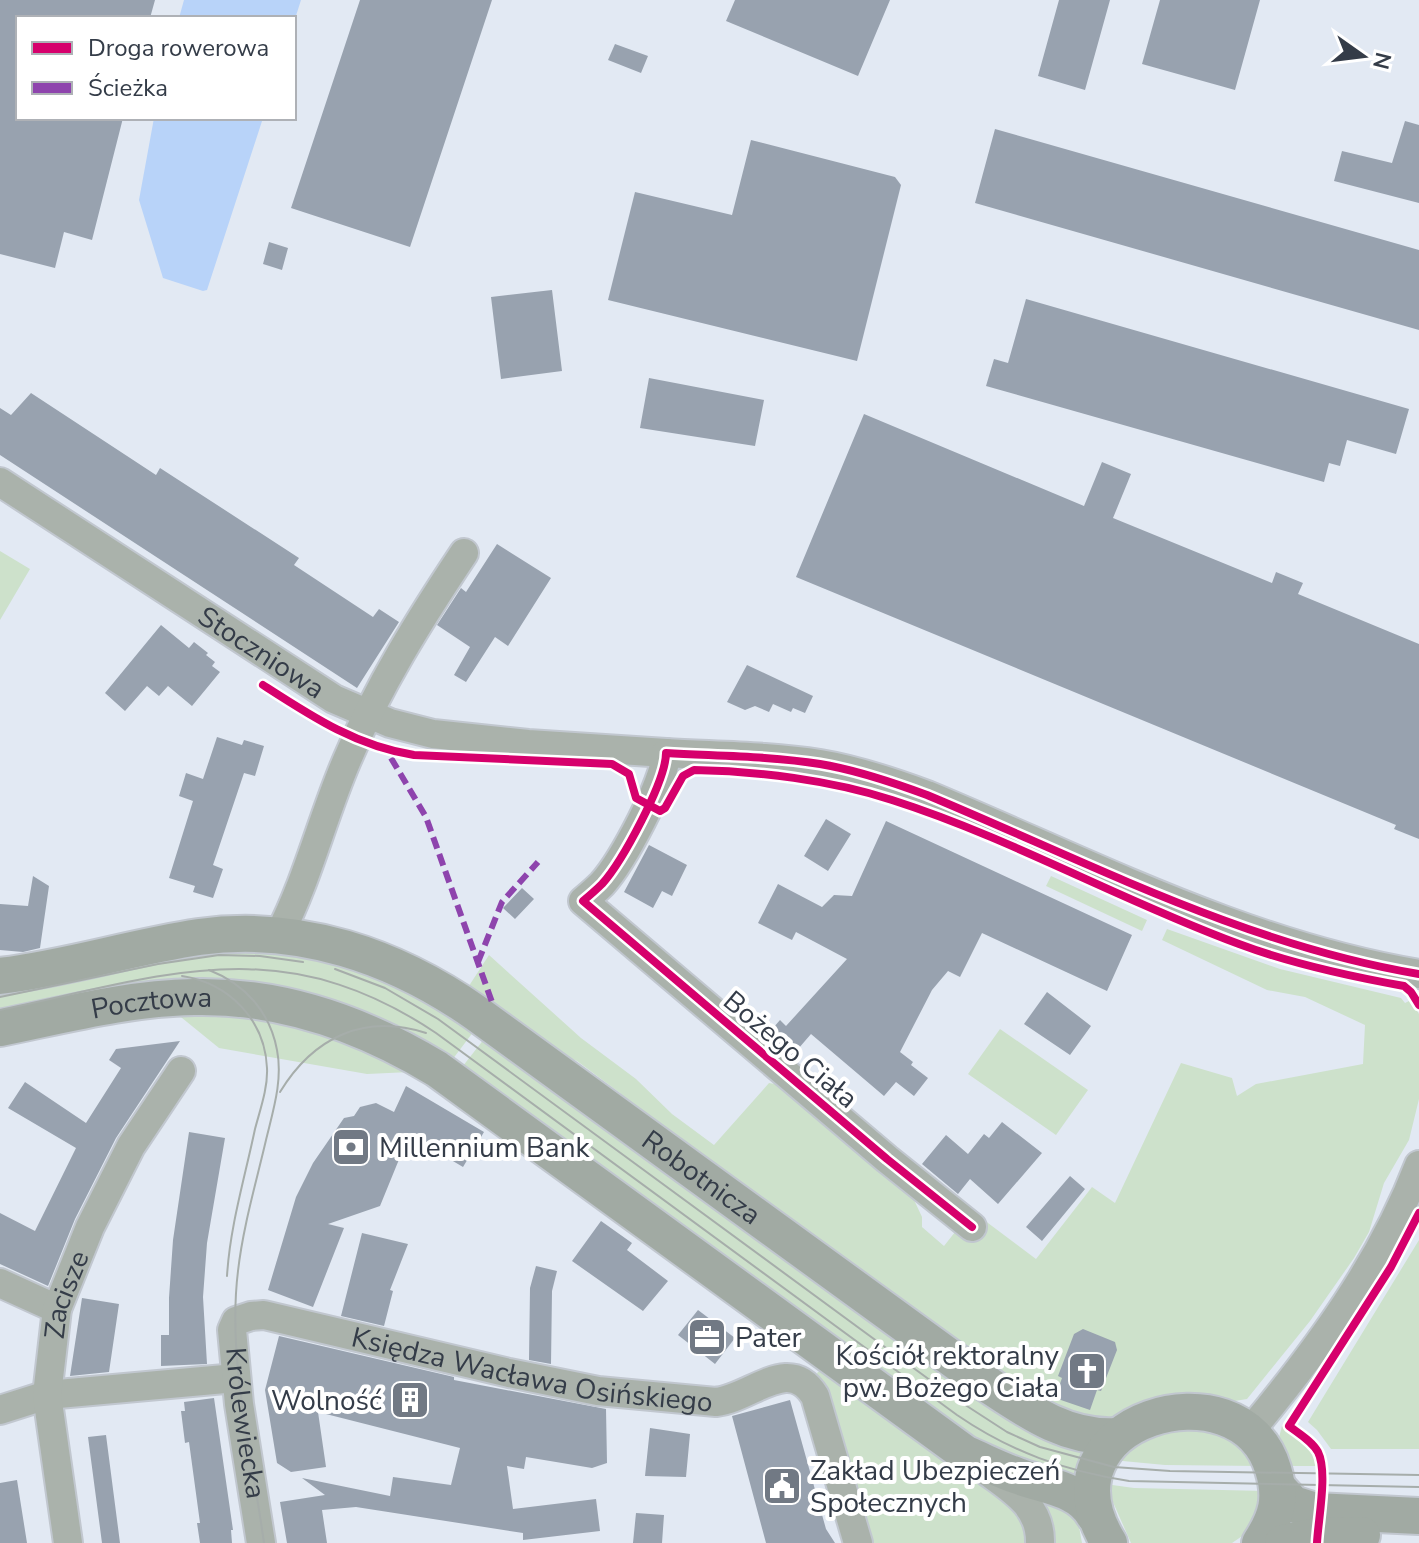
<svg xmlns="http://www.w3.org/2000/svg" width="1419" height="1543" viewBox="0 0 1419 1543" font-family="'Nunito Sans',sans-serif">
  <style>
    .green { fill: #cde1cb }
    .water { fill: #b8d3f9 }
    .building { fill: #98a2af }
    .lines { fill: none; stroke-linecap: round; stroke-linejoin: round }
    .minor-casing { stroke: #c1c7cf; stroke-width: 32 }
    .major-casing { stroke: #c1c7cf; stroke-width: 40 }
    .minor { stroke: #aab2ab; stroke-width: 28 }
    .major { stroke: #a1aaa3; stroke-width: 36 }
    .tram { stroke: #a6adaa; stroke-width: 2 }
    .quiet { stroke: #8e44ad; stroke-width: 6; stroke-dasharray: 12 6; stroke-linecap: butt }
    .cycleway-casing { stroke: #fff; stroke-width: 13 }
    .cycleway { stroke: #d6006c; stroke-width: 8 }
    .labels { text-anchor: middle; stroke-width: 8; stroke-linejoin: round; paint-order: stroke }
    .street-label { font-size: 28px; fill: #343c48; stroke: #fff }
    .poi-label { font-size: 28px; fill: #343c48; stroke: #fff; text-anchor: start }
  </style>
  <rect width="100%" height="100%" fill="#e2e9f3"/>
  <path class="green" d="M0,551L30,569L0,620Z
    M1051,876L1147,920L1142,931L1046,886Z
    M1167,929L1280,969L1401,998L1405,1003L1411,1000L1419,1014V1099L1409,1140L1384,1183L1369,1232L1354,1258L1310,1321L1247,1399L1112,1421L1063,1417L682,1151L620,1093L577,1061L543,1046L465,992L489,955L581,1038L636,1079L672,1114L714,1145L769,1083L785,1086L908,1187L922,1217V1227L944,1246L959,1227L974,1238L984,1220L1036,1259L1092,1187L1115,1203L1181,1063L1232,1078L1237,1096L1256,1084L1363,1064L1365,1025L1305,997L1267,990L1162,940Z
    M223,945L333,956L477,1027L449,1064L348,1011L0,1018V987Z
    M171,1009L297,1018L410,1072L367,1074L219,1048Z
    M1000,1029L1088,1090L1056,1135L968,1074Z
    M488,1034L1090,1453L1084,1480L991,1452L459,1071Z
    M1419,1240V1449H1331L1317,1430L1308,1422Z
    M828,1367L1023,1507L1034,1543H858L808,1386L818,1372Z
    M1282,1426C1297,1437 1316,1446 1318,1466H1280L1277,1445Z
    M1177,1429L1203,1431L1236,1439L1260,1466L1165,1465L1112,1460L1139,1444Z
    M1105,1484L1134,1488L1266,1491L1254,1528L1232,1543H1131Z
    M1042,1499L1059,1501L1078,1521L1082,1543H1050L1046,1512Z"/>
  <path class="water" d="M184,0H301L294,22V18H179Z
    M154,118H263L207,290L203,291L163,278L139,200Z"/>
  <path class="building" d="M0,0H155L150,18H18V118H123L92,240L64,232L55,268L0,254Z
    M360,0H492L410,247L291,208Z
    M735,0H890L858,76L726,21Z
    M1059,0H1110L1085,90L1038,76Z
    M1160,0H1260L1235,90L1142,64Z
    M615,44L648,56L641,73L608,60Z
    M1405,121L1419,125V203L1334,181L1342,151L1392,163Z
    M995,129L1419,250V330L975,203Z
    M751,140L895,177L901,185L857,361L608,300L635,192L732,215Z
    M269,242L288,248L282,270L263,264Z
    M552,290L562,371L501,379L491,297Z
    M1026,299L1409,409L1396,454L1347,440L1340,466L1329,463L1324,482L986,386L994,359L1008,363Z
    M649,378L764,400L755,446L640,428Z
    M31,393L156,475L160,468L299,558L294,565L373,617L379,609L399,622L357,688L0,455V408L11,415Z
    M864,414L1084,506L1102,462L1131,474L1113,518L1272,583L1276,572L1303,583L1298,594L1419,644V839L1394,829L1396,825L796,577Z
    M497,544L551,578L508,646L495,637L466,682L454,675L470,647L437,625L461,588L466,592Z
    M161,625L189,648L194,642L208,653L206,655L215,662L212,666L220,672L192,706L168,686L159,696L147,686L125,711L105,693Z
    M747,665L813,696L805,713L793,708L791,712L773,704L769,712L755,706L745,710L727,702Z
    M217,737L242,745L244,740L264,746L255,776L244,773L213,865L223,869L213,898L193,892L195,886L169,878L193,801L179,796L186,773L203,779Z
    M826,819L851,834L828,871L804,856Z
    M886,821L1132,935L1107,991L982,933L960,977L948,971L932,990L900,1052L913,1062L911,1065L928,1078L914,1096L896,1082L884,1096L811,1034L792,1056L767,1035L780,1020L786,1026L847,959L796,932L792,940L758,923L778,884L822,907L834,895L852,896Z
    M649,845L687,865L672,896L662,891L653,908L624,892Z
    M33,876L49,886L40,948L23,952L0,950V904L28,906Z
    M522,888L534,899L515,919L503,908Z
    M1047,992L1091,1026L1070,1055L1024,1024Z
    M180,1041L116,1138L75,1219L48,1286L0,1264V1213L35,1231L76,1148L8,1108L25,1082L86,1123L121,1068L109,1060L116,1049Z
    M406,1086L484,1132L463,1167L409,1135L380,1206L328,1224L344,1228L313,1307L268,1290L296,1197L313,1163L344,1118L354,1116L360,1107L376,1103L394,1112Z
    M1002,1122L1042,1153L998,1204L970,1179L958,1194L922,1164L946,1135L968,1154L984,1134L989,1138Z
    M189,1132L225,1138L207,1243L203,1297L207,1364L161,1366V1335H169V1298L173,1240Z
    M1070,1176L1085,1189L1042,1241L1026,1227Z
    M601,1221L632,1243L627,1250L668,1281L643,1311L572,1261Z
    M362,1233L408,1244L390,1290L393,1291L384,1326L341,1316Z
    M536,1266L557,1271L552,1291L551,1364L529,1360L530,1288Z
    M82,1298L119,1304L109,1372L70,1376Z
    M698,1310L735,1338L715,1364L678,1335Z
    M1083,1329L1115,1342L1117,1350L1101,1391L1097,1390L1090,1410L1055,1398L1062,1378L1058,1376L1074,1334Z
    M279,1336L454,1377V1380L606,1409L607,1463L592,1468L526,1457L524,1469L507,1466L513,1509L596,1499L600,1531L523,1540V1533L356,1507L322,1510L327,1543H287L280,1502L325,1495L302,1478L390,1496L393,1477L451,1485L460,1448L318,1412L326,1467L291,1472L277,1463L265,1390Z
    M214,1398L233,1530H231L232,1543H200L197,1523H200L189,1442L185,1443L181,1411H185L184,1402Z
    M790,1400L826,1529L835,1543H766L732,1416Z
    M650,1428L690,1434L686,1477L645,1476Z
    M106,1435L120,1543H102L88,1437Z
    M17,1480L27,1543H0V1483Z
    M636,1513L664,1515L662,1543H633Z"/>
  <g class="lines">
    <g class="minor-casing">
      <g id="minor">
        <path id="s1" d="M0,482L334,699L390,723L433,734L528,744L666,753"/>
        <path d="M279,935C308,879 322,818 347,760C378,686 420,619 464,553"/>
        <path d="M972,1227L887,1159L583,901C589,896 596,890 602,884C622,862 666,781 666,753C717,756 770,756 820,764C857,770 892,782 927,795C1088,862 1245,945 1419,974"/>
        <path d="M0,1283L57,1309"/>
        <path d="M0,1410L47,1395L236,1378"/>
        <path d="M1251,1430C1318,1349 1381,1264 1419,1165"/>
        <path d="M988,1472C1014,1491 1041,1507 1040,1543"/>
        <path id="s2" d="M68,1543L47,1395L57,1309L90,1227L131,1146L181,1071"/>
        <path id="s3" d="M261,1543L239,1404L232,1330L236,1321L251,1316L264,1315L509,1373L598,1391L716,1402C752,1398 789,1354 815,1396L858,1543"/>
      </g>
    </g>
    <g class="major-casing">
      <g id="major">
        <path id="s4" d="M0,976C67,968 132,947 199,937C299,923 395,956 476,1013L984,1382C1025,1409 1065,1439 1116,1436"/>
        <path id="s5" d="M0,1028C64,1015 128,998 194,997C282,995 363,1024 437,1069L966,1454C983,1461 1000,1470 1018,1476C1044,1486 1079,1488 1094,1515"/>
        <path d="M1279,1489L1293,1504L1315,1511L1419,1516"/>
        <path d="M1109,1543C1032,1419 1241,1360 1273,1469C1282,1498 1277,1517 1260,1543"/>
        <path d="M1283,1543L1317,1536L1362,1535"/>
      </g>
    </g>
    <use href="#minor" class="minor"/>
    <use href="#major" class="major"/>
    <g class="tram">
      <path d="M335,969L385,988L438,1019L953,1397L1007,1432L1040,1447L1114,1467L1170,1471L1419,1475"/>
      <path id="s6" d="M209,970C245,984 270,1012 277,1050C283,1080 273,1111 266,1140C256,1183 243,1227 238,1271C227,1360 252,1455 264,1543"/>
      <path d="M182,976C229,983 265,1020 267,1068C268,1088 260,1110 255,1129C245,1177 230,1226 227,1276"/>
      <path d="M0,997L158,964L219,955L260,956L303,962"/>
      <path d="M0,1010C166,975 281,929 436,1033L957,1415C1011,1452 1065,1471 1129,1481L1419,1487"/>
      <path d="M280,1092C313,1038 363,1013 426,1033"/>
    </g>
    <path class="quiet" d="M391,758L426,817L493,1005
      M478,962L502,902L538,862"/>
    <g class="cycleway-casing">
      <path id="cycleway" d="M263,685C311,716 356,746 414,755L612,764L629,774L636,798L660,811L665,808L683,776L694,770C757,771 831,780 892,800C1011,838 1122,901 1239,944C1292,964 1348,976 1404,986L1411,992L1419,1005
        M972,1227L887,1159L583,901C589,896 596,890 602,884C622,862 666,781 666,753C717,756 770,756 820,764C857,770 892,782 927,795C1088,862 1245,945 1419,974
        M1317,1543C1318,1520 1328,1472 1318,1452C1312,1441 1298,1433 1289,1426L1391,1267L1419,1213"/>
    </g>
    <use href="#cycleway" class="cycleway"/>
  </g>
  <defs>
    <g id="bank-square" transform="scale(2)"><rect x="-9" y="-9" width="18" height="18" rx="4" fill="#717984" stroke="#fff"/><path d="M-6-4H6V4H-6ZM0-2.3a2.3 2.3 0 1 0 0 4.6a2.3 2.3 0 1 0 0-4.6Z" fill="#fff"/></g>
    <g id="office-square" transform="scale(2)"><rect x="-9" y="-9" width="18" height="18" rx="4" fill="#717984" stroke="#fff"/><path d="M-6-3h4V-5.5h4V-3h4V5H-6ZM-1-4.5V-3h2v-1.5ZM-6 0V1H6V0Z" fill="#fff"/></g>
    <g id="church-square" transform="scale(2)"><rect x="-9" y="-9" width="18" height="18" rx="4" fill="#717984" stroke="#fff"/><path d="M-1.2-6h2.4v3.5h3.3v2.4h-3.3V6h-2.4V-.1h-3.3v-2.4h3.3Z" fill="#fff"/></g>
    <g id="building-square" transform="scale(2)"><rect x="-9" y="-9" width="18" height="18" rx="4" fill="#717984" stroke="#fff"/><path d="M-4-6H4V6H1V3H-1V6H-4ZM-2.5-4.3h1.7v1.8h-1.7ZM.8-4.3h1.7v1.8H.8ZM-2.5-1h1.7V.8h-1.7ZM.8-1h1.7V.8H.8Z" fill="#fff"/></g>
    <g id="civic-square" transform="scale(2)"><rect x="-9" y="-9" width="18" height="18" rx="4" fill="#717984" stroke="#fff"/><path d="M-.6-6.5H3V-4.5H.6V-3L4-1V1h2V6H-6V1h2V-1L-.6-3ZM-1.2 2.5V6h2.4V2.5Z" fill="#fff"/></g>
  </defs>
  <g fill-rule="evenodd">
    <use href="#bank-square" x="351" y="1147"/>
    <use href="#office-square" x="707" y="1337"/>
    <use href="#church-square" x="1087" y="1371"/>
    <use href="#building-square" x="410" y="1400"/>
    <use href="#civic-square" x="782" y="1486"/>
  </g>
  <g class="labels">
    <g class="street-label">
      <text dy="10" stroke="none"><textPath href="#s1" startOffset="312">Stoczniowa</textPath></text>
      <text dy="10" stroke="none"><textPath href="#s5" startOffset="154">Pocztowa</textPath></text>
      <text transform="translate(791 1049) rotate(40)" y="10">Bożego Ciała</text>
      <text dy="10" stroke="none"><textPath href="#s4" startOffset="776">Robotnicza</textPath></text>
      <text dy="10" stroke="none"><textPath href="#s2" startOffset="252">Zacisze</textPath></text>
      <text dy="10" stroke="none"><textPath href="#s3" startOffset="528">Księdza Wacława Osińskiego</textPath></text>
      <text dy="10" stroke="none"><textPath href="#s6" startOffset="488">Królewiecka</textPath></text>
    </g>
    <g class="poi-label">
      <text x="379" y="1157">Millennium Bank</text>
      <text x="735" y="1347">Pater</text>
      <text x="1059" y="1365" text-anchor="end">Kościół rektoralny<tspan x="1059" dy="32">pw. Bożego Ciała</tspan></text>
      <text x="382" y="1410" text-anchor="end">Wolność</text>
      <text x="810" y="1480">Zakład Ubezpieczeń<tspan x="810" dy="32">Społecznych</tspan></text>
    </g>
  </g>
  <rect x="16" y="16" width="280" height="104" fill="#ffffff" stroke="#aeb1b6" stroke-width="2"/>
  <rect x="32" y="42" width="40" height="12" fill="#d6006c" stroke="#aeb1b6" stroke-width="2"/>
  <text x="88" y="56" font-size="24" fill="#343c48">Droga rowerowa</text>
  <rect x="32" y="82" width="40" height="12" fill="#8e44ad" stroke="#aeb1b6" stroke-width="2"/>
  <text x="88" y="96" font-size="24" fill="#343c48">Ścieżka</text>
  <g transform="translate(1363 56) rotate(104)" stroke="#ffffff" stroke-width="6" paint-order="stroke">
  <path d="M0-6L14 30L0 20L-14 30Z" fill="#343c48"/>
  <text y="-12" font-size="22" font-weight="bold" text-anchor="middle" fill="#343c48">N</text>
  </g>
</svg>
